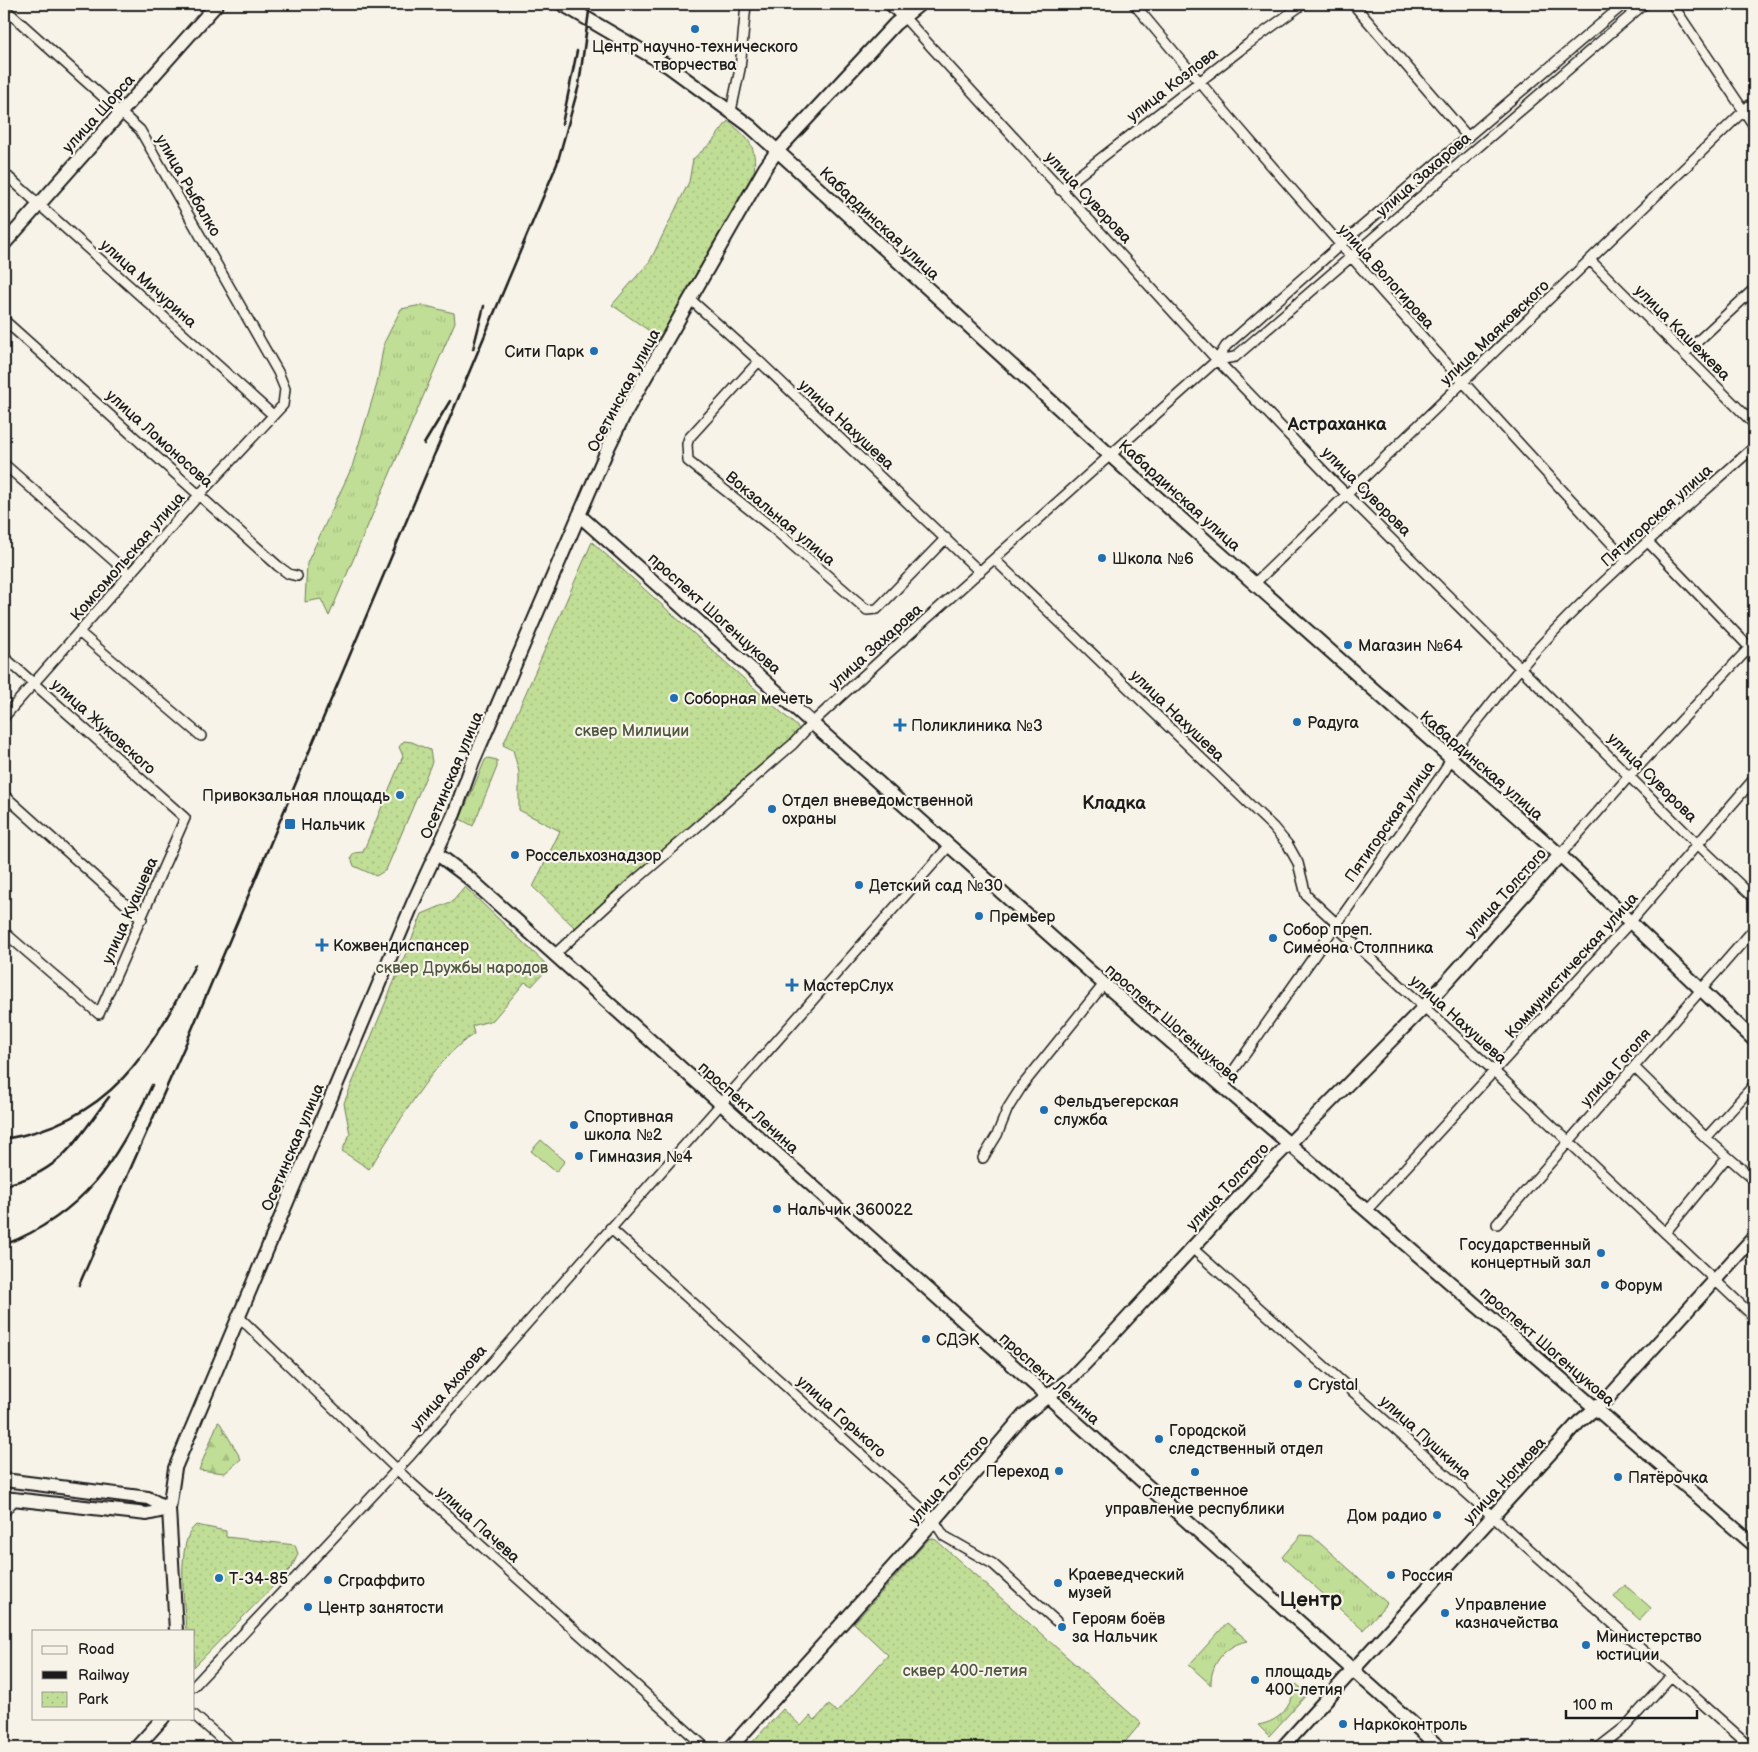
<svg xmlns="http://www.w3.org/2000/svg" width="1758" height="1752" viewBox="0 0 1758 1752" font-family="'Balsamiq Sans',sans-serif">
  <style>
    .grass { fill: url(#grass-tufts); stroke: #6e7d59 }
    .forest { fill: url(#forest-firs); stroke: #6e7d59 }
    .park { fill: url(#park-dots); stroke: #6e7d59 }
    .pitch { fill: #c1de96; stroke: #6e7d59 }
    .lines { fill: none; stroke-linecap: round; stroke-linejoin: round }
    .street-casing { stroke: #1c1c1c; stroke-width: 12 }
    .secondary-casing { stroke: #1c1c1c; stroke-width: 16 }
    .street { stroke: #f7f3e8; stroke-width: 9 }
    .secondary { stroke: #f7f3e8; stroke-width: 12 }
    .rail { stroke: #1c1c1c; stroke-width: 2.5 }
    .poi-dot { fill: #1f6fb2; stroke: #f7f3e8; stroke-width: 2 }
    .labels { text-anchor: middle; stroke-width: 4.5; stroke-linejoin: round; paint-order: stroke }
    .poi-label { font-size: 16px; fill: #1c1c1c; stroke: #f7f3e8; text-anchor: start }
    .street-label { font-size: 16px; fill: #1c1c1c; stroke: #f7f3e8 }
    .park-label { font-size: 16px; fill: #4e5641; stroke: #f7f3e8 }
    .neighbourhood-label { font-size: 18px; font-weight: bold; fill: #1c1c1c; stroke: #f7f3e8 }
    .district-label { font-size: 21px; font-weight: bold; fill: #1c1c1c; stroke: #f7f3e8 }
  </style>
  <defs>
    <pattern id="grass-tufts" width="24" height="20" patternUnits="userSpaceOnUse" patternTransform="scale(1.25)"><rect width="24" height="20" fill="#c1de96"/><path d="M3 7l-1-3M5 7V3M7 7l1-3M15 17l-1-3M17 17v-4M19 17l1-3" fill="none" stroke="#a5be81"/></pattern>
    <pattern id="forest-firs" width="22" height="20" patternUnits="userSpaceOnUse" patternTransform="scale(1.25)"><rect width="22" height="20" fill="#c1de96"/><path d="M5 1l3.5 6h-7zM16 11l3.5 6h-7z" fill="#a5be81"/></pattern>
    <pattern id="park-dots" width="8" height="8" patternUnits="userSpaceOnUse" patternTransform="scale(1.25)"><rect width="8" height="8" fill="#c1de96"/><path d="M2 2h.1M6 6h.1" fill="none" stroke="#a5be81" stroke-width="1.8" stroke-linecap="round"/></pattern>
  </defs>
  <rect width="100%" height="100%" fill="#f7f3e8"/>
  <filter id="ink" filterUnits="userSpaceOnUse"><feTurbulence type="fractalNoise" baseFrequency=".02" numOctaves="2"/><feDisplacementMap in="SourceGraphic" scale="10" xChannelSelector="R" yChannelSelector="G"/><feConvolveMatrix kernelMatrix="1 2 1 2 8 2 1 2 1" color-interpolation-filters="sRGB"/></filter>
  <g filter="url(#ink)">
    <path class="grass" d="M422,305L454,313L455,322L329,616L321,599L305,602L307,563L352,467L377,384L384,343L401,309Z
      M488,758L497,760V767L473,826L460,819L485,760Z
      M1301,1535L1312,1536L1387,1603L1363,1630L1282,1557Z
      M1227,1623L1248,1641C1227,1644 1210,1663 1211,1685L1189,1665Z
      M1296,1684L1308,1693L1269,1736L1258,1725C1281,1721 1291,1707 1296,1684Z"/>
    <path class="forest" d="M218,1422L220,1423L241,1459L225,1473L199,1470Z"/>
    <path class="park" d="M728,121C749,139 757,145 754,173L661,339L612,305L650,261L689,182L693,159L712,142Z
      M592,542L802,731L576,929L533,887L560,831L519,810V772L513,750L503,745Z
      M404,741L412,742L430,750L432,762L386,870L376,876L354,866L351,858L354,853L363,852L403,756L399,747Z
      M465,887L549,967L532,986L525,982L493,1020L472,1026L474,1034C433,1059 396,1129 369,1169L342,1151L350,1134L344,1103L422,914L453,901Z
      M196,1525L226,1531V1537L295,1545L298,1554L292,1567L194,1667V1631H186C185,1606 175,1541 196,1525Z
      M930,1538L936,1540L1141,1723L1120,1748H747L783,1709L801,1726L810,1716L815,1720L829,1705L837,1712L888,1655L854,1623Z"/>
    <path class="pitch" d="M541,1140L565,1161L556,1172L531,1151Z
      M1625,1585L1651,1608L1640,1620L1614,1597Z"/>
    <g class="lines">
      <g class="street-casing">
        <path id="street" d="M1134,4C1293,195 1458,379 1627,560
          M1353,4L1468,137
          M1672,4L1754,126
          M4,8L140,130L278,372L285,389L283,405L200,494L4,717
          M903,16L1217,360L1336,484L1690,837L1754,898
          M731,111L740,69L746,4
          M4,173L273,415
          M1060,190L1248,44L1303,4
          M1590,260L1754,424
          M691,300L759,361L980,572
          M4,320L278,566L289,574L297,576
          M1684,354L1754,289
          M1217,360L1235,357L1644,4
          M759,361L689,438L687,444L688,461L774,529L867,610L877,609L884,602L946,538
          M4,464L130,575
          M1648,542L1754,652
          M995,560L1273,827L1288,845L1298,863L1306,895L1336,923L1341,931L1495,1072L1754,1317
          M1254,584L1754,101
          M80,633L201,736
          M4,657L185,818L99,1014L4,932
          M4,795L142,919
          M1560,855L1624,782L1750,647
          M554,955L622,892L793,744L813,722L886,655L1217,360L1226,346L1339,246L1624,4
          M1635,1068L1706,1138L1752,1178
          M1222,1087L1445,770C1455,746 1474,726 1490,705C1565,608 1663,529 1754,447
          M1706,1138L1754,1085
          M983,1158L997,1135L1008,1108L1022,1086L1104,984
          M1366,1211L1624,929L1754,779
          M1497,1224L1754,929
          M610,1228L933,1519L944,1536L993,1564L1056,1621
          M1665,1233L1727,1157
          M1192,1248L1752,1748
          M238,1316L408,1480L706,1748
          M4,1512L16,1498
          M194,1686L408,1458L949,846
          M194,1715L232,1748
          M1598,1748L1625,1727L1671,1676"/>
      </g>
      <g class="secondary-casing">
        <path id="secondary" d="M562,4L668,66L750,126L1123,467L1560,855L1754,1040
          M891,4L903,16
          M4,244L217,4
          M579,515L1104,984L1754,1545
          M436,853L469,878L1440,1748
          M4,1480L148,1498L169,1509
          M4,1498L147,1514L169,1509
          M176,1631L169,1509L175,1468L413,903L454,814L473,762L608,448L625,413L765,168L777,151L895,24L920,4
          M136,1748L163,1718
          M730,1748L924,1532L1024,1415L1072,1377L1098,1350L1276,1157L1423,1008L1560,855
          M1282,1748L1503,1505L1579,1422L1608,1398L1754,1237"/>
      </g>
      <use href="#street" class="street"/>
      <use href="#secondary" class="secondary"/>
      <path class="rail" d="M562,124L577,51
        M473,349L484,306
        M424,444L450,401
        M4,1139C110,1122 150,1053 195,965
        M4,1185C61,1173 76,1140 109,1097
        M4,1245C84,1214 118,1160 152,1085
        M79,1285L187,1041L557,164L579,85L590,4"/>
    </g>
  </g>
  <g class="poi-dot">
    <circle cx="695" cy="29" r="5"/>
    <circle cx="594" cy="351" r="5"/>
    <circle cx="1102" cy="558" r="5"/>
    <circle cx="1348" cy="645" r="5"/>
    <circle cx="674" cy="698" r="5"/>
    <circle cx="1297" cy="722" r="5"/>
    <path d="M897.5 717.5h5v5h5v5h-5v5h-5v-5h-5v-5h5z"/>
    <circle cx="400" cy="795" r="5"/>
    <circle cx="772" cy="809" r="5"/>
    <rect x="284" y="818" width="12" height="12" rx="2.5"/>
    <circle cx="515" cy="855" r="5"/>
    <circle cx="859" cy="885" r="5"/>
    <circle cx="979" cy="916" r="5"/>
    <circle cx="1273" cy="938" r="5"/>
    <path d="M319.5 937.5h5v5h5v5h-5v5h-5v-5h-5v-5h5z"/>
    <path d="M789.5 977.5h5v5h5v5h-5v5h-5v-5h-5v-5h5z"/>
    <circle cx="1044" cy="1110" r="5"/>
    <circle cx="574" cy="1125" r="5"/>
    <circle cx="579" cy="1156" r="5"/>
    <circle cx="777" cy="1209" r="5"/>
    <circle cx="1601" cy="1253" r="5"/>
    <circle cx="1605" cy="1285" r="5"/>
    <circle cx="926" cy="1339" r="5"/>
    <circle cx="1298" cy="1384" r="5"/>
    <circle cx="1159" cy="1439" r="5"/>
    <circle cx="1059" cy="1471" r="5"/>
    <circle cx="1195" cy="1472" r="5"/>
    <circle cx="1618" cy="1477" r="5"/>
    <circle cx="1437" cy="1515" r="5"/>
    <circle cx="1391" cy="1575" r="5"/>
    <circle cx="219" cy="1578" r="5"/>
    <circle cx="328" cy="1580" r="5"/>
    <circle cx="1058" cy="1583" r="5"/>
    <circle cx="308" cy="1607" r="5"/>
    <circle cx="1445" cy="1613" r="5"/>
    <circle cx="1062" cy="1627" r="5"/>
    <circle cx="1586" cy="1645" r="5"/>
    <circle cx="1255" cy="1680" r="5"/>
    <circle cx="1343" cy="1724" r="5"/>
  </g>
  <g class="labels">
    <g class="poi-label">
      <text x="695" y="52" text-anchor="middle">Центр научно-технического<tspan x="695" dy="18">творчества</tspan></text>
      <text x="584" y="357" text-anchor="end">Сити Парк</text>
      <text x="1112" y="564">Школа №6</text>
      <text x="1358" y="651">Магазин №64</text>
      <text x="684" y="704">Соборная мечеть</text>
      <text x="1307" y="728">Радуга</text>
      <text x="911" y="731">Поликлиника №3</text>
      <text x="390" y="801" text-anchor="end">Привокзальная площадь</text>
      <text x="782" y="806">Отдел вневедомственной<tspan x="782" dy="18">охраны</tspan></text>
      <text x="301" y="830">Нальчик</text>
      <text x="525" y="861">Россельхознадзор</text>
      <text x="869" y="891">Детский сад №30</text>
      <text x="989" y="922">Премьер</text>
      <text x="1283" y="935">Собор преп.<tspan x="1283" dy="18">Симеона Столпника</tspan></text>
      <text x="333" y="951">Кожвендиспансер</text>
      <text x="803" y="991">МастерСлух</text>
      <text x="1054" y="1107">Фельдъегерская<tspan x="1054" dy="18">служба</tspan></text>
      <text x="584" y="1122">Спортивная<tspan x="584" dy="18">школа №2</tspan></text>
      <text x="589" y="1162">Гимназия №4</text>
      <text x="787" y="1215">Нальчик 360022</text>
      <text x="1591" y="1250" text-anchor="end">Государственный<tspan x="1591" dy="18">концертный зал</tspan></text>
      <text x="1615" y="1291">Форум</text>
      <text x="936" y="1345">СДЭК</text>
      <text x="1308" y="1390">Crystal</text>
      <text x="1169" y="1436">Городской<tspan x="1169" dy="18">следственный отдел</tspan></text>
      <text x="1049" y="1477" text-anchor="end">Переход</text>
      <text x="1628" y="1483">Пятёрочка</text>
      <text x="1195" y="1496" text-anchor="middle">Следственное<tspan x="1195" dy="18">управление республики</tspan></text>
      <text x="1427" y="1521" text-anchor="end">Дом радио</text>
      <text x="1068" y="1580">Краеведческий<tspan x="1068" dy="18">музей</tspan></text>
      <text x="1401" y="1581">Россия</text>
      <text x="229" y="1584">Т-34-85</text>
      <text x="338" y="1586">Сграффито</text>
      <text x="1455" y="1610">Управление<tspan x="1455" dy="18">казначейства</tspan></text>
      <text x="318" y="1613">Центр занятости</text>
      <text x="1072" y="1624">Героям боёв<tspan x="1072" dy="18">за Нальчик</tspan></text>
      <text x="1596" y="1642">Министерство<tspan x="1596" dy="18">юстиции</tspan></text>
      <text x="1265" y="1677">площадь<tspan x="1265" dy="18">400-летия</tspan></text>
      <text x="1353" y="1730">Наркоконтроль</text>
    </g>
    <g class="street-label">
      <text transform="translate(1172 84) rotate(-38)" y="6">улица Козлова</text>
      <text transform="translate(98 113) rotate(-48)" y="6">улица Щорса</text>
      <text transform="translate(1423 174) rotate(-41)" y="6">улица Захарова</text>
      <text transform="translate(189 185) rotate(60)" y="6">улица Рыбалко</text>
      <text transform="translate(1089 197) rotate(47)" y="6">улица Суворова</text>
      <text transform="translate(880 223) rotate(43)" y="6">Кабардинская улица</text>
      <text transform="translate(1387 276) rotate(48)" y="6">улица Вологирова</text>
      <text transform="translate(149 283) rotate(42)" y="6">улица Мичурина</text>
      <text transform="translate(1494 332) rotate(-44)" y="6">улица Маяковского</text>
      <text transform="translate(1683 332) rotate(45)" y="6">улица Кашежева</text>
      <text transform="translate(623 390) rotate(-62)" y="6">Осетинская улица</text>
      <text transform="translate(847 424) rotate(43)" y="6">улица Нахушева</text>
      <text transform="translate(160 438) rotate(42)" y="6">улица Ломоносова</text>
      <text transform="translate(1367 491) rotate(45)" y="6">улица Суворова</text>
      <text transform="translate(1180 495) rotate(42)" y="6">Кабардинская улица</text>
      <text transform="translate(1656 515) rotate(-42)" y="6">Пятигорская улица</text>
      <text transform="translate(781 518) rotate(40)" y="6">Вокзальная улица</text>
      <text transform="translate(127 556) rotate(-49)" y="6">Комсомольская улица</text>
      <text transform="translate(715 613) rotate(42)" y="6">проспект Шогенцукова</text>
      <text transform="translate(875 646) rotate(-42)" y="6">улица Захарова</text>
      <text transform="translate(1178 715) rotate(44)" y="6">улица Нахушева</text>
      <text transform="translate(104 726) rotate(42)" y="6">улица Жуковского</text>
      <text transform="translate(1482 765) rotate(41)" y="6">Кабардинская улица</text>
      <text transform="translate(451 775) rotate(-67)" y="6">Осетинская улица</text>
      <text transform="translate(1653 777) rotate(45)" y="6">улица Суворова</text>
      <text transform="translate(1389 821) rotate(-55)" y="6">Пятигорская улица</text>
      <text transform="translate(1505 892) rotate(-48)" y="6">улица Толстого</text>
      <text transform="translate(129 910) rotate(-66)" y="6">улица Куашева</text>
      <text transform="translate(1571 965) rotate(-48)" y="6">Коммунистическая улица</text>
      <text transform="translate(1459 1019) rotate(42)" y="6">улица Нахушева</text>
      <text transform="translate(1173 1023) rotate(41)" y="6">проспект Шогенцукова</text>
      <text transform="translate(1615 1067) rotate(-49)" y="6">улица Гоголя</text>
      <text transform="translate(749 1107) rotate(42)" y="6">проспект Ленина</text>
      <text transform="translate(292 1147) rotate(-67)" y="6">Осетинская улица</text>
      <text transform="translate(1227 1186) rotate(-47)" y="6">улица Толстого</text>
      <text transform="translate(1548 1346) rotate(41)" y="6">проспект Шогенцукова</text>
      <text transform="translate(1050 1378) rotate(42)" y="6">проспект Ленина</text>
      <text transform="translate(448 1387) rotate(-49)" y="6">улица Ахохова</text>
      <text transform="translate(842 1416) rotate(42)" y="6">улица Горького</text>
      <text transform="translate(1426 1437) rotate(42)" y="6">улица Пушкина</text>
      <text transform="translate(948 1479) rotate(-49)" y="6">улица Толстого</text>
      <text transform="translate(1504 1480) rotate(-47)" y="6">улица Ногмова</text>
      <text transform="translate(479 1524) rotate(42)" y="6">улица Пачева</text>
    </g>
    <g class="park-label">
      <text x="632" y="736">сквер Милиции</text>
      <text x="462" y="973">сквер Дружбы народов</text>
      <text x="965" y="1676">сквер 400-летия</text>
    </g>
    <g class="neighbourhood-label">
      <text x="1337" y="430">Астраханка</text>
      <text x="1114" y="809">Кладка</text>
    </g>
    <g class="district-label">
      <text x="1311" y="1606">Центр</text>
    </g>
  </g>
  <rect width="1758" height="1752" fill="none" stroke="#f7f3e8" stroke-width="20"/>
  <rect x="10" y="10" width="1738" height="1732" fill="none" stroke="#1c1c1c" stroke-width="2" filter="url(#ink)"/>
  <rect x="32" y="1630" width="162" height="90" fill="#f7f3e8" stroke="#9f9d96"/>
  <rect x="42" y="1646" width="25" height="8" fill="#f7f3e8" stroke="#9f9d96"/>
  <text x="78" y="1654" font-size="15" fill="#1c1c1c">Road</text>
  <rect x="42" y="1671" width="25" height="8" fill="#1c1c1c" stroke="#9f9d96"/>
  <text x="78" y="1680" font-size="15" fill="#1c1c1c">Railway</text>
  <rect x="42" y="1692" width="25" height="15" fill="url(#park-dots)" stroke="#9f9d96"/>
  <text x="78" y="1704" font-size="15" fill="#1c1c1c">Park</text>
  <path d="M1566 1710v8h131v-8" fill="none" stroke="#1c1c1c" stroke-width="2.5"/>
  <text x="1573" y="1710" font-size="15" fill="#1c1c1c" stroke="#f7f3e8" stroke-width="4" paint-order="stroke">100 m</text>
</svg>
